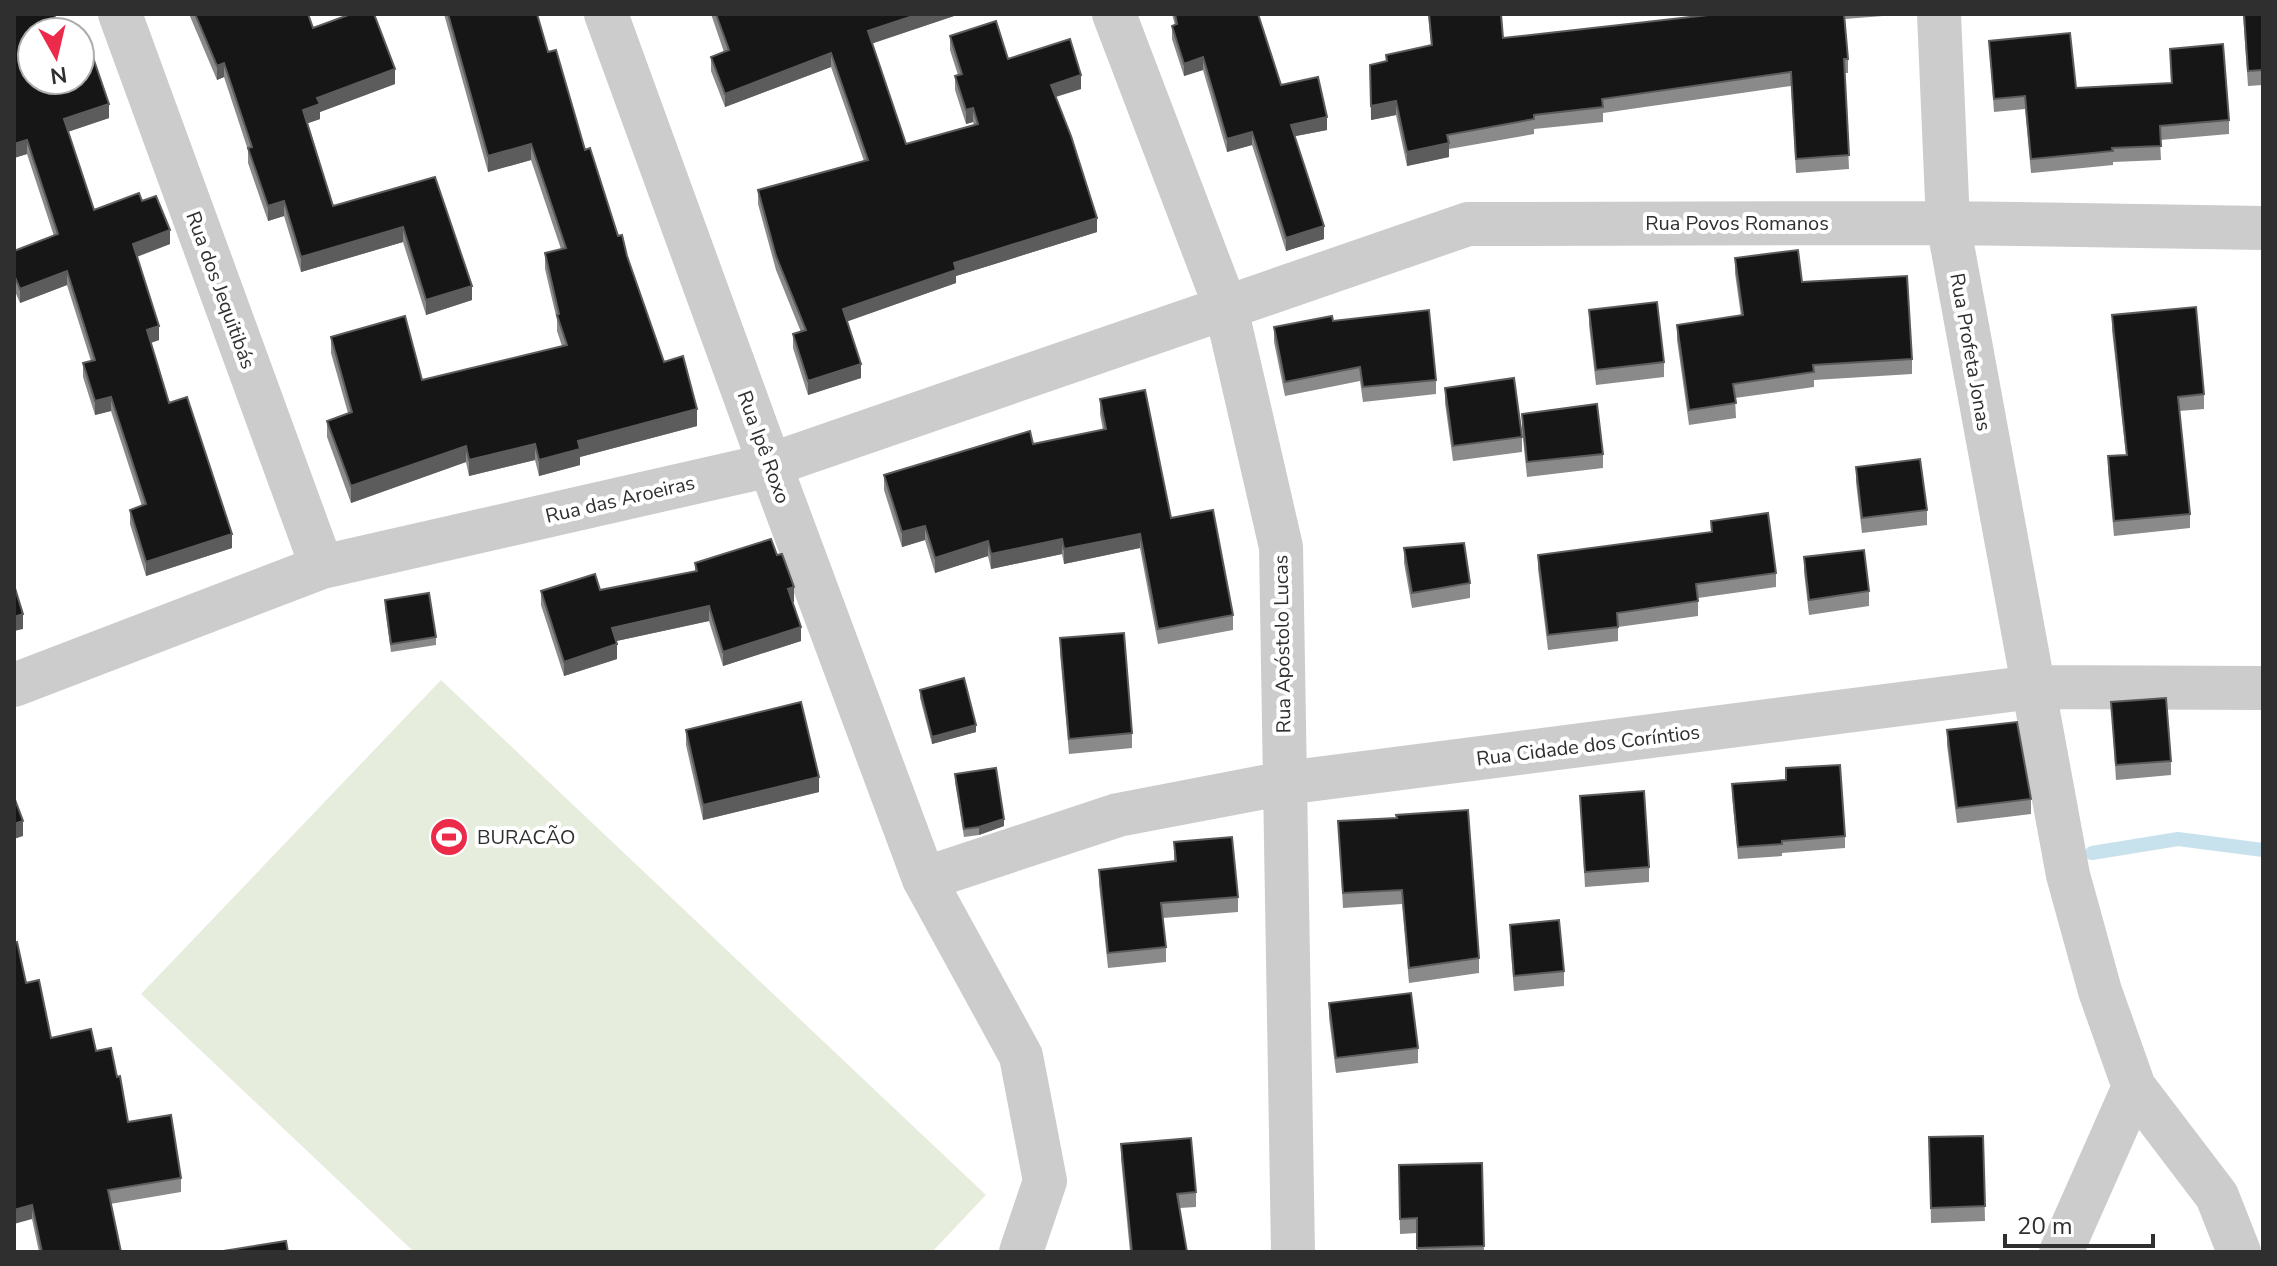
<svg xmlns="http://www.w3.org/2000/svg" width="2277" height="1266" viewBox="0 0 2277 1266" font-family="'Nunito Sans',sans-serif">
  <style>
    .green { fill: #e7eddd }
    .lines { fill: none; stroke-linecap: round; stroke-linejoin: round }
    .stream { stroke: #c8e2ed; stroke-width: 14 }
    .minor { stroke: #ccc; stroke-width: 44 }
    .wall { fill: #8a8a8a }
    .shaded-wall { fill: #5c5c5c }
    .building { fill: #161616; stroke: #5c5c5c; stroke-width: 2 }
    .labels { text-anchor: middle; stroke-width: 8; stroke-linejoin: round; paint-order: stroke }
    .street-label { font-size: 20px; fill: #2f2f2f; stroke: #fff }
    .poi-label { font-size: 20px; fill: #2f2f2f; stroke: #fff; text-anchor: start }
  </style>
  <rect width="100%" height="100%" fill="#fff"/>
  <path class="green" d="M441,680L986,1195L932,1252H414L141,994Z"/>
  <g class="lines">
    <path class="stream" d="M2092,853L2178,839L2263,850"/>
    <path class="minor" d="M120,14L322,567
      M606,14L770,465L924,879L1021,1056L1045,1181L1021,1252
      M1114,14L1226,308L1281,547L1293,1252
      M1939,14L1948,223L2068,875L2100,991L2134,1087L2217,1196L2239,1252
      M14,685L322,567L770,465L1468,224L1948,223L2263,228
      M924,879L1118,815L1285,783L2033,687L2263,688
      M2061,1252L2134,1087"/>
  </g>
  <path class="wall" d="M189,14H308L313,28L395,84L320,112V119L308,123L333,206L435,177L472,300L426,315L403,242L301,272L284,216L268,221L248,163V150L224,77L217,80Z
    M444,14H537L548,52L585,150L627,256L664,362L697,426L580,457V465L539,476L535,460L469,476L466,462L351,503L327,437V421L348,413L331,353V337L422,380L562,346L557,331V320L545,269V253L561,249L531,160L488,172Z
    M711,14H960L872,43L906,144L974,125L973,122L966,124L955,90V76L958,75L950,50V36L1081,89L1056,97L1097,232L956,276V283L847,321L861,378L808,395L793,348V334L801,332L776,270L758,204V190L864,161L831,67L725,107L711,71V57L724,52Z
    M1172,14H1258L1281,85L1327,130L1295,136L1324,239L1286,251L1252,145L1227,152L1203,70L1184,76L1172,39V26L1175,25Z
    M1428,14H1501L1503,38L1717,14H1883V16L1845,19L1848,59V73H1845L1849,169L1796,173L1791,86L1603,113V122L1534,129V134L1449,149V157L1407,166L1396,115L1371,120L1370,65L1386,61V55L1431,45Z
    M2243,14H2263V85L2248,86Z
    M32,32L109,118L68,132L94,210L142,201L170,244L137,257L159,340L151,343L169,403L232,548L146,576L130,524V510L142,506L111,411L95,415L83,377V363L91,361L67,285L20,303L14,289V251L54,236L27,154L14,158Z
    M1989,41L2076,88L2171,83L2170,49L2229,120V134L2160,140L2161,160L2113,162V165L2031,173L2025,109L1994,112Z
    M1735,258L1802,282L1912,359V374L1814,380V387L1735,398L1736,418L1689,425L1677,340V325L1741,316L1735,273Z
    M1589,310L1664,362V377L1596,385L1589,325Z
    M2112,315L2204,394V409L2179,411L2190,514V528L2114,536L2108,471V456L2126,455L2112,330Z
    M1333,321L1436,380V394L1363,402L1360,381L1285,396L1274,342V327Z
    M1445,388L1522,437V452L1453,461L1445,403Z
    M1100,399L1171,518L1233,615V630L1158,644L1140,548L1064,564L1062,554L991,569L988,556L935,573L925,540L902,547L884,490V475L1103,430L1100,414Z
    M1522,414L1603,454V468L1527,477L1522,429Z
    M1856,467L1927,510V525L1862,533L1856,482Z
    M1711,521L1776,573V587L1698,598V616L1618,627V641L1548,650L1538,569V555L1711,532Z
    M1404,548L1470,583V598L1412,608L1404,563Z
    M1804,557L1869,591V606L1809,615L1804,572Z
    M695,563L794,602H792L801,641L723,666L709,621L616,641L617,659L564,676L541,605V591L600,590L695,571Z
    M385,600L436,637V645L391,652L385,608Z
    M1060,638L1132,733V748L1069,754L1060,653Z
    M920,690L976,732L932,744L920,698Z
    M2111,702L2171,761V775L2116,780Z
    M686,730L819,792L703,820L686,745Z
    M1947,730L2031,799V814L1957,823L1947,745Z
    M1786,768L1845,836V848L1782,853V856L1738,859L1732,795V784L1786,780Z
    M955,774L1004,826L979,835L964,837L955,782Z
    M1580,796L1649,867V882L1585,887Z
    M1338,821L1479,958V973L1409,983L1402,904L1343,908Z
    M1174,842L1238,897V912L1163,918L1166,947V962L1108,968L1099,884V870L1174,861Z
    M1510,925L1564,971V986L1514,991L1510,940Z
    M26,983L51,1038L96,1051L128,1122L181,1178V1192L110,1204L121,1252H39L32,1219Z
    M1329,1003L1418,1048V1063L1336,1073L1329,1018Z
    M1983,1136L1985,1221L1931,1223L1929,1137Z
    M1121,1144L1196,1192V1207L1180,1208L1130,1252L1121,1159Z
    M1482,1163L1484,1252H1417V1233L1400,1234L1399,1165Z"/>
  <path class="shaded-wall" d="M919,14H960L868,45V31Z
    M831,53V67L725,107V94Z
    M1203,57V70L1184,76V64Z
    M224,63V77L217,80V66Z
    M395,69V84L320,112V119L303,125V110L317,98Z
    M1081,75V89L1051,98V85Z
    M1396,101V115L1371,120V106Z
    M109,104V118L64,133V119Z
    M973,108V122L966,124V110Z
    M1327,117V130L1291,137V125Z
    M1252,132V145L1227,152V139Z
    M27,140V154L14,158V144Z
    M1449,143V157L1407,166V152Z
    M531,144V160L488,172V156Z
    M284,201V216L268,221V206Z
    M1097,218V232L956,276V283L843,323V309L954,263Z
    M1324,226V239L1286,251V238Z
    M403,227V242L301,272V257Z
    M170,230V244L133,258V244Z
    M67,271V285L20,303V289Z
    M472,286V300L426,315V300Z
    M159,326V340L147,344V330Z
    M861,364V378L808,395V381Z
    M111,397V411L95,415V401Z
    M697,409V426L580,457V465L539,476V460L578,441Z
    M535,444V460L469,476V460Z
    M466,446V462L351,503V486Z
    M925,526V540L902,547V532Z
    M232,534V548L146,576V562Z
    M1140,534V548L1064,564V549Z
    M1062,539V554L991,569V554Z
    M988,541V556L935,573V558Z
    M794,587V602L788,603V589Z
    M709,606V621L612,642V628Z
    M23,614V629L14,631V617Z
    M801,627V641L723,666V652Z
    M617,644V659L564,676V662Z
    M976,725V732L932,744V737Z
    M819,777V792L703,820V805Z
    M1004,819V826L979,835V827Z
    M23,821V836L14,839V824Z
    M32,1205V1219L14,1224V1210Z"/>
  <path class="building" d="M14,14H54L60,32H32V80H80V39L86,37L109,104L64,119L94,210L139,193L142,201L156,196L170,230L133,244L159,326L147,330L169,403L187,397L232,534L146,562L130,510L146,504L111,397L95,401L83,363L95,360L67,271L20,289L14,275V251L58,234L27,140L14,144Z
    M195,14H308L313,28L351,14H374L395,69L317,98L320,104L303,110L333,206L435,177L472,286L426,300L403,227L301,257L284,201L268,206L248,148L252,147L224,63L217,66Z
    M448,14H537L548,52L556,50L585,150L590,148L618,236L622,235L627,256L664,362L683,356L697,409L578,441L580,449L539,460L535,444L469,460L466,446L351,486L327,421L352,412L331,337L405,316L422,380L567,345L557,315L559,314L545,253L566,248L531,144L488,156Z
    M716,14H919L868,31L906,144L978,124L973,108L966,110L955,76L962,74L950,36L996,21L1008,59L1070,39L1081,75L1051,85L1071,136L1097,218L954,263L956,270L843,309L861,364L808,381L793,334L806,330L776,256L758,190L868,160L831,53L725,94L711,57L729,50Z
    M1175,14H1258L1281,85L1318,77L1327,117L1291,125L1324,226L1286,238L1252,132L1227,139L1203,57L1184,64L1172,26L1177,24Z
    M1429,14H1501L1503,38L1717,14H1844L1848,59H1844L1849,155L1796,159L1791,72L1602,99L1603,107L1534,115V119L1447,135L1449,143L1407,152L1396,101L1371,106L1370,65L1387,61L1386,55L1432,45Z
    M2244,14H2263V70L2248,71Z
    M2070,33L2076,88L2172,83L2170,49L2223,44L2229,120L2160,126L2161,146L2112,148L2113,151L2031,159L2025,96L1994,99L1989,41Z
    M1798,250L1802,282L1907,276L1912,359L1813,365L1814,372L1733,384L1736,403L1689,410L1677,325L1743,315L1735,258Z
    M1657,302L1664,362L1596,370L1589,310Z
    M2196,307L2204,394L2178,397L2190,514L2114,521L2108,456L2127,455L2112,315Z
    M1429,310L1436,380L1363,387L1360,367L1285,382L1274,327L1332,316L1333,321Z
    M1514,378L1522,437L1453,446L1445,388Z
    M1145,390L1171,518L1213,510L1233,615L1158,629L1140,534L1064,549L1062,539L991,554L988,541L935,558L925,526L902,532L884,475L1030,431L1033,444L1106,429L1100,399Z
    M1597,404L1603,454L1527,462L1522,414Z
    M1920,459L1927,510L1862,518L1856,467Z
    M1768,513L1776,573L1696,584L1698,601L1617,613L1618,627L1548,635L1538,555L1712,532L1711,521Z
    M771,539L777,555L782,554L794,587L788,589L801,627L723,652L709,606L612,628L617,644L564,662L541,591L595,574L600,590L697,571L695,563Z
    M1464,543L1470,583L1412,593L1404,548Z
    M1864,550L1869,591L1809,600L1804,557Z
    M14,585L23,614L14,617Z
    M429,593L436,637L391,644L385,600Z
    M1124,633L1132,733L1069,739L1060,638Z
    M964,678L976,725L932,737L920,690Z
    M2166,698L2171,761L2116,765L2111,702Z
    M801,702L819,777L703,805L686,730Z
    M2017,722L2031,799L1957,808L1947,730Z
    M1840,765L1845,836L1782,841V844L1738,847L1732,784L1786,780V768Z
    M996,768L1004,819L979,827L964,829L955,774Z
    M1644,791L1649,867L1585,872L1580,796Z
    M14,797L23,821L14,824Z
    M1468,810L1479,958L1409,968L1402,890L1343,893L1338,821L1397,818L1396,815Z
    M1232,837L1238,897L1161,903L1166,947L1108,953L1099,870L1176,861L1174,842Z
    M1559,920L1564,971L1514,976L1510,925Z
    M17,942L26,983L39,980L51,1038L91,1029L96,1051L111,1048L117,1077L120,1076L128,1122L171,1115L181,1178L108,1190L121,1252H42L32,1205L14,1210V943Z
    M1411,993L1418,1048L1336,1058L1329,1003Z
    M1983,1136L1985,1206L1931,1208L1929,1137Z
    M1191,1138L1196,1192L1177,1194L1187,1252H1129H1132L1121,1144Z
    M1482,1163L1484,1246L1417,1248V1218L1400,1219L1399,1165Z
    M286,1241L288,1252H217Z"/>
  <defs>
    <g id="stadium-disc" transform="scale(2)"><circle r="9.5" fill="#ec2b4a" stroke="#fff"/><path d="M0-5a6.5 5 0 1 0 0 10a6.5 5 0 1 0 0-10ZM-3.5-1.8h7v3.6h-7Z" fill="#fff"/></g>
  </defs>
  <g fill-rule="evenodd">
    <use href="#stadium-disc" x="449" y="837"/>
  </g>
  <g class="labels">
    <g class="street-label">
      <text x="1737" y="230">Rua Povos Romanos</text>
      <text transform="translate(221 290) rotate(70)" y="7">Rua dos Jequitibás</text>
      <text transform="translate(1971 352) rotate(80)" y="7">Rua Profeta Jonas</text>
      <text transform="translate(764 447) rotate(70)" y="7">Rua Ipê Roxo</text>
      <text transform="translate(620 499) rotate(-13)" y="7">Rua das Aroeiras</text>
      <text transform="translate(1282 644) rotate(-91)" y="7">Rua Apóstolo Lucas</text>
      <text transform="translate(1588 745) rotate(-7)" y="7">Rua Cidade dos Coríntios</text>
    </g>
    <g class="poi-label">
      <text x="477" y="844">BURACÃO</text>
    </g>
  </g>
  <rect width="2277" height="1266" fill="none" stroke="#2f2f2f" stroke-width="32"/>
  <g transform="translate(56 56) rotate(172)"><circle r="38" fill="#ffffff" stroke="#acacac" stroke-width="2"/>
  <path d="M0-6L14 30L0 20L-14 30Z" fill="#ec2b4a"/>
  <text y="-12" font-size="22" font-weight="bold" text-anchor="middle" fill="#2f2f2f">N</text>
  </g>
  <path d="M2005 1234v12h148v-12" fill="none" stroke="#2f2f2f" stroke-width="4"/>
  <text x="2017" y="1234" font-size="24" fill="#2f2f2f" stroke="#ffffff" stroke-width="6" paint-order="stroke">20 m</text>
</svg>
